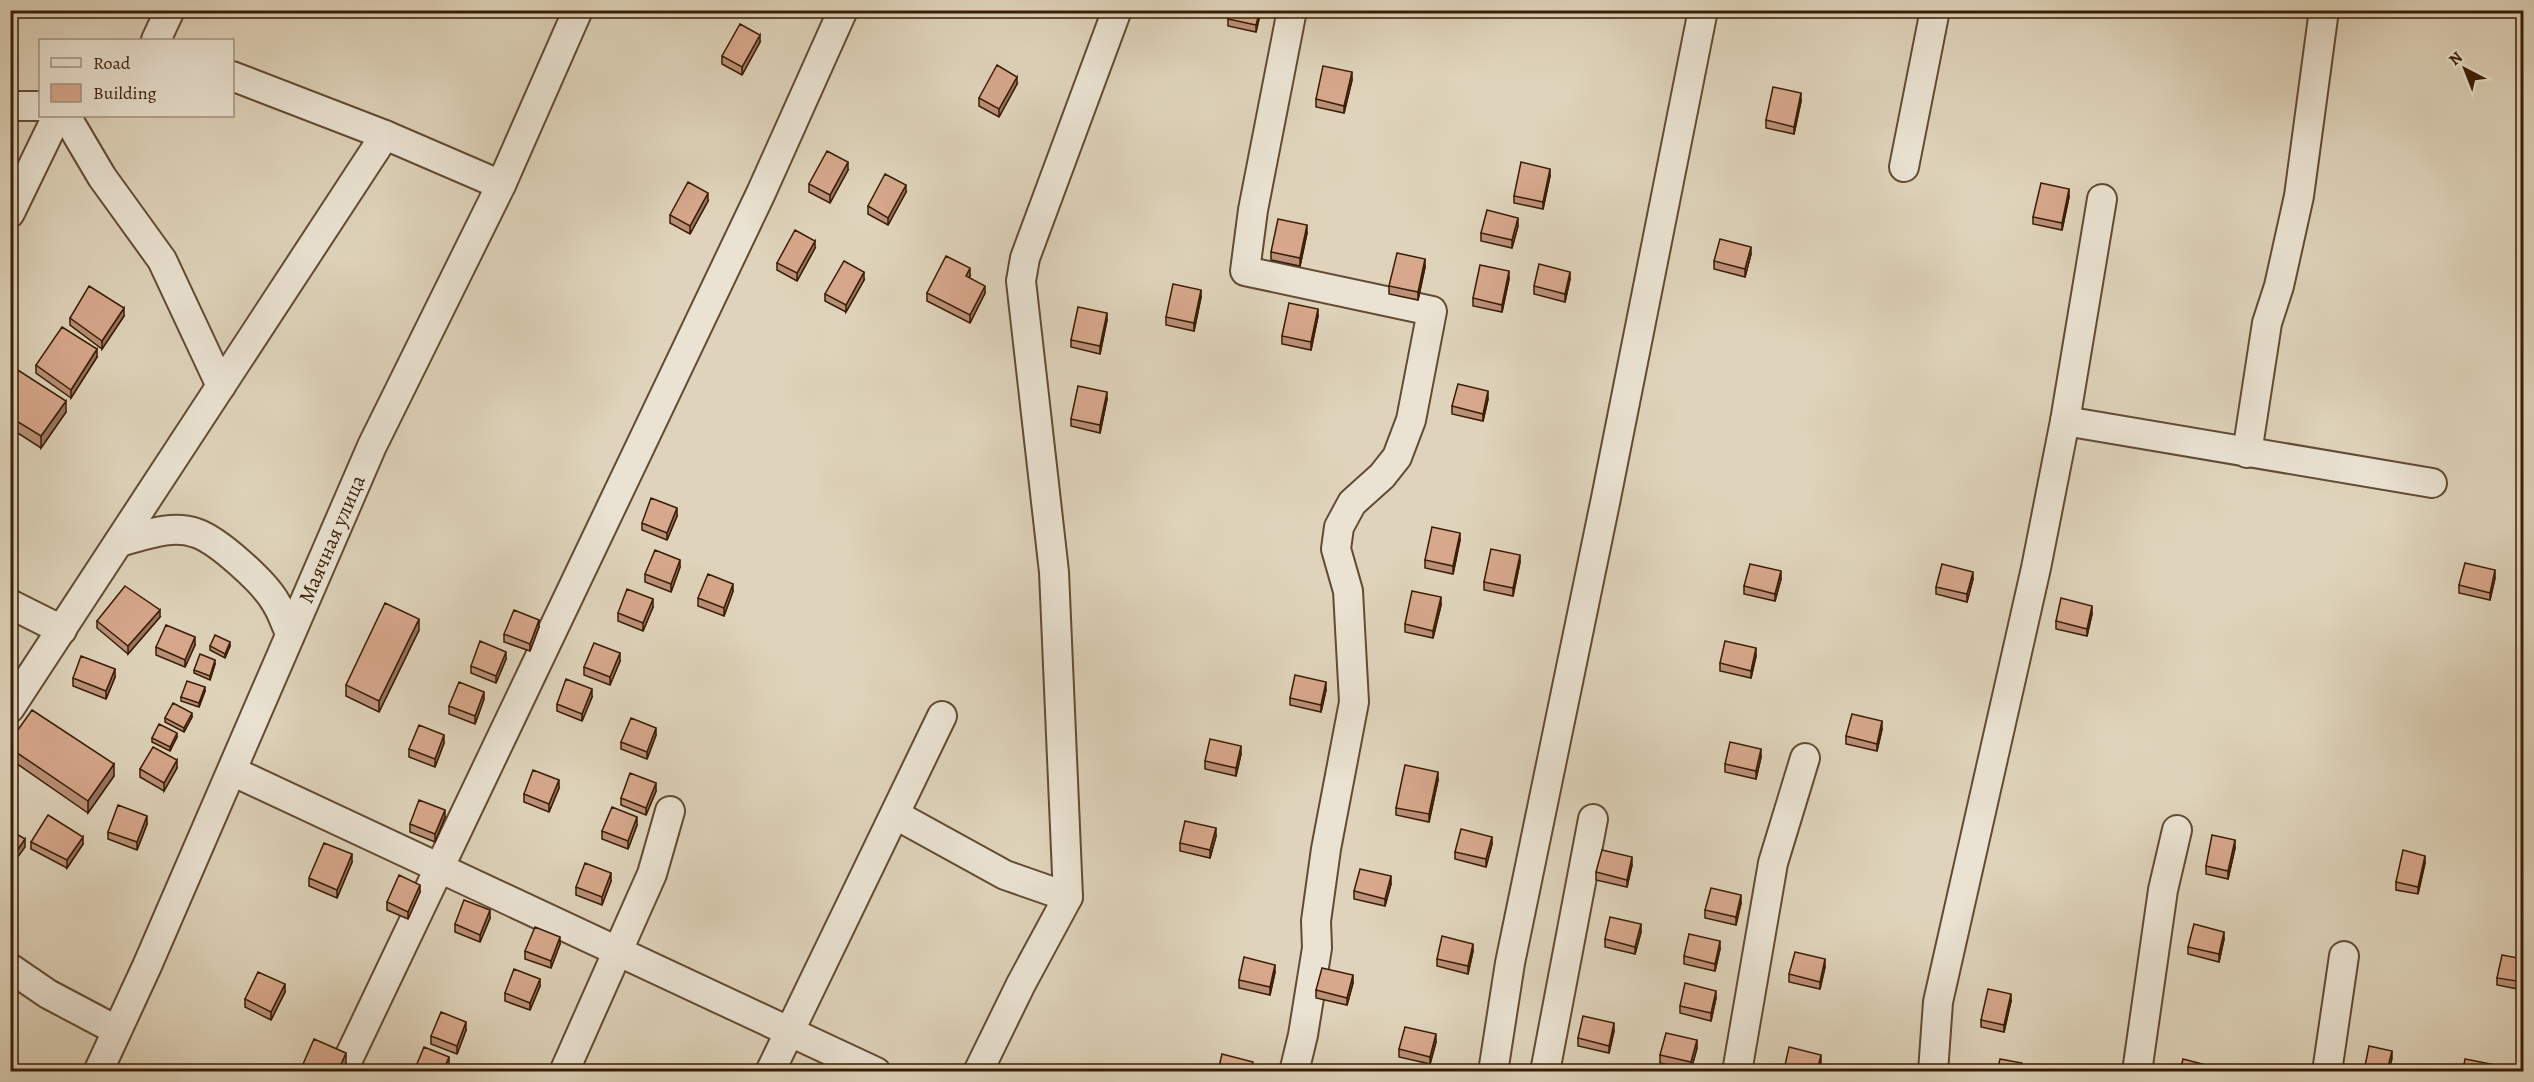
<svg xmlns="http://www.w3.org/2000/svg" width="2534" height="1082" viewBox="0 0 2534 1082" font-family="Alegreya,serif">
  <style>
    .lines { fill: none; stroke-linecap: round; stroke-linejoin: round }
    .minor-casing { stroke: #634b32; stroke-width: 32 }
    .minor { stroke: #eae3d3; stroke-width: 28 }
    .wall { fill: #b99078; stroke: #3a1d04; stroke-width: 1.5 }
    .shaded-wall { fill: #967662; stroke: #3a1d04; stroke-width: 1.5 }
    .building { fill: #d7a88c; stroke: #3a1d04; stroke-width: 1.5 }
    .labels { text-anchor: middle; stroke-width: 4.5; stroke-linejoin: round; paint-order: stroke }
    .street-label { font-size: 21px; fill: #3a1d04; stroke: #eae3d3 }
  </style>
  <rect width="100%" height="100%" fill="#dfd4bb"/>
  <filter id="stains"><feTurbulence type="fractalNoise" baseFrequency=".00333" numOctaves="4"/><feColorMatrix values="0 0 0 0 .2 0 0 0 0 .09 0 0 0 0 .02 0 0 0 .5 -.17"/></filter>
  <radialGradient id="worn" r=".72"><stop offset=".6" stop-color="#630" stop-opacity="0"/><stop offset="1" stop-color="#630" stop-opacity=".3"/></radialGradient>
  <g class="lines">
    <g class="minor-casing">
      <g id="minor">
        <path d="M1292,10L1253,210L1245,271L1432,311L1411,420L1397,457L1382,476L1352,503L1339,527L1336,549L1348,591L1354,702L1326,849L1316,921L1317,948L1303,1035L1294,1072"/>
        <path d="M156,40L170,10"/>
        <path d="M232,76L385,135L501,185"/>
        <path d="M10,106H40"/>
        <path d="M66,116L102,177L162,260L221,386"/>
        <path d="M1904,167L1935,10"/>
        <path d="M10,213L57,116"/>
        <path d="M2065,421L2432,483"/>
        <path d="M2247,453L2267,323L2279,286L2299,196L2324,10"/>
        <path d="M119,542C143,536 171,524 196,533C218,540 265,583 276,603C282,612 285,623 290,633"/>
        <path d="M10,604L62,630"/>
        <path d="M10,708L385,135"/>
        <path d="M232,771L876,1072"/>
        <path d="M896,815L1005,875L1068,897"/>
        <path d="M10,968L48,994L116,1030"/>
        <path id="s1" d="M98,1072L147,966L372,446L501,185L578,10"/>
        <path d="M342,1072L761,193L843,10"/>
        <path d="M564,1072L652,874L670,811"/>
        <path d="M770,1072L942,716"/>
        <path d="M978,1072L1021,984L1068,897L1054,572L1021,281L1025,258L1117,10"/>
        <path d="M1493,1072L1510,963L1606,498L1703,10"/>
        <path d="M1545,1072L1593,819"/>
        <path d="M1737,1072L1773,863L1805,758"/>
        <path d="M1933,1072L1938,1002L2036,568L2065,421L2102,199"/>
        <path d="M2137,1072L2163,890L2177,830"/>
        <path d="M2327,1072L2344,956"/>
      </g>
    </g>
    <use href="#minor" class="minor"/>
  </g>
  <path class="wall" d="M1230,10H1261L1256,32L1228,26V19Z
    M760,42L742,75L722,64V56Z
    M1352,80L1344,113L1316,107V99Z
    M1017,84L999,117L979,106V98Z
    M1801,101L1794,134L1766,128V120Z
    M848,170L830,203L809,192V184Z
    M1550,176L1543,209L1514,203V196Z
    M906,192L888,225L868,214V206Z
    M2069,197L2062,230L2033,224V217Z
    M708,201L690,234L670,223V215Z
    M1518,226L1512,248L1481,241V233Z
    M1307,233L1300,266L1271,260V252Z
    M815,248L797,281L777,270V263Z
    M1751,254L1745,277L1714,269V261Z
    M1425,267L1418,300L1389,294V286Z
    M970,276L969,278L985,293L970,323L927,301V293Z
    M1509,279L1502,312L1473,306V298Z
    M1570,279L1565,302L1534,294V286Z
    M864,280L846,312L825,301V294Z
    M1201,297L1194,331L1166,325V317Z
    M124,316L102,349L70,325V318Z
    M1318,316L1311,350L1282,344V336Z
    M1107,320L1100,354L1071,347V340Z
    M97,357L71,398L36,373V365Z
    M10,365L66,412L41,448L10,428Z
    M1107,399L1100,433L1071,426V419Z
    M1488,399L1483,421L1452,414V406Z
    M677,516L667,540L642,530V523Z
    M1460,540L1453,574L1425,568V560Z
    M1520,562L1513,596L1484,590V582Z
    M680,567L671,592L645,582V574Z
    M2495,578L2490,600L2459,593V585Z
    M1781,579L1775,601L1744,594V586Z
    M1973,579L1967,602L1936,594V587Z
    M733,591L724,616L698,606V598Z
    M1441,605L1433,638L1405,632V624Z
    M653,607L643,631L618,621V613Z
    M2092,614L2087,636L2056,629V621Z
    M160,617L128,654L97,628V621Z
    M539,627L530,651L504,642V634Z
    M419,630L379,712L346,696V685Z
    M195,645L185,667L156,655V647Z
    M210,646H230L225,658L210,650Z
    M1756,656L1751,678L1720,671V663Z
    M506,659L496,683L471,673V666Z
    M620,661L610,685L584,675V667Z
    M215,664L210,680L194,673V670Z
    M115,677L106,699L73,686V678Z
    M1326,690L1321,712L1290,705V698Z
    M205,691L199,707L181,701V697Z
    M592,697L582,721L557,711V704Z
    M484,699L475,724L449,714V706Z
    M192,717L184,732L165,722V718Z
    M1882,729L1877,751L1846,744V736Z
    M656,735L647,759L621,749V742Z
    M177,737L170,751L152,742V738Z
    M10,741L114,776L88,813L10,759Z
    M444,743L435,767L409,757V749Z
    M1241,754L1236,776L1205,769V761Z
    M1761,757L1756,779L1725,772V764Z
    M177,768L164,791L140,777V769Z
    M1438,780L1429,822L1396,815V808Z
    M559,788L549,812L524,802V794Z
    M2523,789V808H2521V800Z
    M656,791L646,815L621,805V798Z
    M445,817L435,842L410,832V824Z
    M147,824L137,850L108,839V832Z
    M637,825L628,849L602,839V831Z
    M1216,836L1210,858L1180,851V843Z
    M31,842L83,844L67,868L31,849Z
    M1492,844L1486,867L1455,859V852Z
    M2235,848L2228,879L2206,874V866Z
    M352,862L337,898L309,886V878Z
    M2425,863L2418,894L2396,890V882Z
    M1632,865L1627,887L1596,880V872Z
    M611,881L602,905L576,895V887Z
    M1391,884L1385,906L1354,899V891Z
    M420,892L408,919L387,910V902Z
    M1741,903L1736,925L1705,918V910Z
    M490,918L480,942L455,932V924Z
    M1641,932L1635,954L1605,947V939Z
    M2224,939L2219,962L2188,954V947Z
    M560,944L551,968L525,959V951Z
    M1720,949L1715,971L1684,964V956Z
    M1473,951L1468,974L1437,966V959Z
    M2523,959V990L2497,985V978Z
    M1825,967L1820,989L1789,982V974Z
    M1275,972L1270,995L1239,988V980Z
    M1353,983L1347,1005L1316,998V990Z
    M540,986L530,1010L505,1001V993Z
    M285,992L271,1020L245,1007V999Z
    M1716,998L1711,1021L1680,1013V1006Z
    M2011,1001L2004,1032L1981,1027V1020Z
    M466,1030L457,1054L431,1044V1036Z
    M1614,1031L1609,1053L1578,1046V1038Z
    M1436,1042L1430,1064L1399,1057V1049Z
    M1697,1048L1691,1070L1660,1063V1055Z"/>
  <path class="shaded-wall" d="M1260,10H1261L1256,32V25Z
    M760,35V42L742,75V67Z
    M1352,72V80L1344,113V106Z
    M1017,77V84L999,117V109Z
    M1801,93V101L1794,134V127Z
    M848,162V170L830,203V195Z
    M1550,169V176L1543,209V202Z
    M906,185V192L888,225V218Z
    M2069,189V197L2062,230V223Z
    M708,193V201L690,234V226Z
    M1518,218V226L1512,248V240Z
    M1307,225V233L1300,266V258Z
    M815,241V248L797,281V273Z
    M1751,247V254L1745,277V269Z
    M1425,259V267L1418,300V292Z
    M970,268V276L966,284V276Z
    M1509,271V279L1502,312V305Z
    M864,272V280L846,312V305Z
    M1570,272V279L1565,302V294Z
    M985,286V293L970,323V315Z
    M1201,290V297L1194,331V323Z
    M124,308V316L102,349V341Z
    M1318,309V316L1311,350V342Z
    M1107,313V320L1100,354V346Z
    M97,349V357L71,398V390Z
    M1488,391V399L1483,421V414Z
    M1107,392V399L1100,433V425Z
    M66,401V412L41,448V436Z
    M677,508V516L667,540V533Z
    M1460,533V540L1453,574V566Z
    M1520,555V562L1513,596V588Z
    M680,560V567L671,592V584Z
    M2495,570V578L2490,600V593Z
    M1781,571V579L1775,601V594Z
    M1973,572V579L1967,602V594Z
    M733,584V591L724,616V608Z
    M1441,597V605L1433,638V631Z
    M653,599V607L643,631V623Z
    M2092,606V614L2087,636V629Z
    M160,610V617L128,654V646Z
    M419,619V630L379,712V701Z
    M539,620V627L530,651V644Z
    M195,637V645L185,667V660Z
    M230,642V646L225,658V654Z
    M1756,648V656L1751,678V671Z
    M506,652V659L496,683V676Z
    M620,653V661L610,685V677Z
    M215,660V664L210,680V676Z
    M115,669V677L106,699V691Z
    M1326,682V690L1321,712V705Z
    M205,687V691L199,707V703Z
    M592,689V697L582,721V714Z
    M484,692V699L475,724V716Z
    M192,713V717L184,732V728Z
    M1882,721V729L1877,751V744Z
    M656,728V735L647,759V752Z
    M177,733V737L170,751V747Z
    M444,735V743L435,767V759Z
    M1241,746V754L1236,776V768Z
    M1761,749V757L1756,779V771Z
    M177,760V768L164,791V783Z
    M114,764V776L88,813V801Z
    M1438,772V780L1429,822V814Z
    M559,780V788L549,812V804Z
    M656,783V791L646,815V808Z
    M445,810V817L435,842V834Z
    M147,816V824L137,850V842Z
    M637,817V825L628,849V841Z
    M1216,828V836L1210,858V850Z
    M83,837V844L67,868V860Z
    M1492,837V844L1486,867V859Z
    M25,839V847L10,868V861Z
    M2235,840V848L2228,879V871Z
    M352,854V862L337,898V890Z
    M2425,856V863L2418,894V887Z
    M1632,857V865L1627,887V880Z
    M611,873V881L602,905V897Z
    M1391,876V884L1385,906V899Z
    M420,885V892L408,919V912Z
    M1741,895V903L1736,925V917Z
    M490,910V918L480,942V935Z
    M1641,924V932L1635,954V947Z
    M2224,932V939L2219,962V954Z
    M560,937V944L551,968V961Z
    M1720,941V949L1715,971V964Z
    M1473,944V951L1468,974V966Z
    M1825,959V967L1820,989V982Z
    M1275,965V972L1270,995V987Z
    M1353,975V983L1347,1005V998Z
    M540,979V986L530,1010V1003Z
    M285,984V992L271,1020V1012Z
    M1716,991V998L1711,1021V1013Z
    M2011,994V1001L2004,1032V1025Z
    M466,1022V1030L457,1054V1046Z
    M1614,1023V1031L1609,1053V1046Z
    M1436,1034V1042L1430,1064V1057Z
    M1697,1040V1048L1691,1070V1062Z
    M2392,1051V1059L2389,1071H2387Z
    M346,1053V1064L343,1071H338Z
    M1821,1055V1063L1818,1071H1817Z
    M449,1057V1064L446,1071H443Z"/>
  <path class="building" d="M1230,10H1260L1256,25L1228,19Z
    M740,24L760,35L742,67L722,56Z
    M997,65L1017,77L999,109L979,98Z
    M1323,66L1352,72L1344,106L1316,99Z
    M1773,87L1801,93L1794,127L1766,120Z
    M827,151L848,162L830,195L809,184Z
    M1521,162L1550,169L1543,202L1514,196Z
    M885,174L906,185L888,218L868,206Z
    M688,182L708,193L690,226L670,215Z
    M2041,183L2069,189L2062,223L2033,217Z
    M1487,210L1518,218L1512,240L1481,233Z
    M1278,219L1307,225L1300,258L1271,252Z
    M795,230L815,241L797,273L777,263Z
    M1720,239L1751,247L1745,269L1714,261Z
    M1397,253L1425,259L1418,292L1389,286Z
    M946,256L970,268L966,276L985,286L970,315L927,293Z
    M844,261L864,272L846,305L825,294Z
    M1539,264L1570,272L1565,294L1534,286Z
    M1480,265L1509,271L1502,305L1473,298Z
    M1173,284L1201,290L1194,323L1166,317Z
    M89,286L124,308L102,341L70,318Z
    M1289,303L1318,309L1311,342L1282,336Z
    M1078,307L1107,313L1100,346L1071,340Z
    M62,327L97,349L71,390L36,365Z
    M10,365L66,401L41,436L10,417Z
    M1458,384L1488,391L1483,414L1452,406Z
    M1078,386L1107,392L1100,425L1071,419Z
    M651,498L677,508L667,533L642,523Z
    M1432,527L1460,533L1453,566L1425,560Z
    M1491,549L1520,555L1513,588L1484,582Z
    M655,550L680,560L671,584L645,574Z
    M2465,563L2495,570L2490,593L2459,585Z
    M1750,564L1781,571L1775,594L1744,586Z
    M1942,564L1973,572L1967,594L1936,587Z
    M708,574L733,584L724,608L698,598Z
    M125,586L160,610L128,646L97,621Z
    M627,589L653,599L643,623L618,613Z
    M1412,591L1441,597L1433,631L1405,624Z
    M2061,598L2092,606L2087,629L2056,621Z
    M385,603L419,619L379,701L346,685Z
    M514,610L539,620L530,644L504,634Z
    M166,625L195,637L185,660L156,647Z
    M215,635L230,642L225,654L210,646Z
    M480,641L506,652L496,676L471,666Z
    M1725,641L1756,648L1751,671L1720,663Z
    M594,643L620,653L610,677L584,667Z
    M200,654L215,660L210,676L194,670Z
    M81,656L115,669L106,691L73,678Z
    M1295,675L1326,682L1321,705L1290,698Z
    M566,679L592,689L582,714L557,704Z
    M187,681L205,687L199,703L181,697Z
    M459,682L484,692L475,716L449,706Z
    M173,703L192,713L184,728L165,718Z
    M32,710L114,764L88,801L10,748V741Z
    M1852,714L1882,721L1877,744L1846,736Z
    M631,718L656,728L647,752L621,742Z
    M159,724L177,733L170,747L152,738Z
    M419,725L444,735L435,759L409,749Z
    M1210,739L1241,746L1236,768L1205,761Z
    M1730,742L1761,749L1756,771L1725,764Z
    M153,747L177,760L164,783L140,769Z
    M1405,765L1438,772L1429,814L1396,808Z
    M533,770L559,780L549,804L524,794Z
    M630,773L656,783L646,808L621,798Z
    M2523,789V800H2521Z
    M419,800L445,810L435,834L410,824Z
    M118,805L147,816L137,842L108,832Z
    M612,807L637,817L628,841L602,831Z
    M48,815L83,837L67,860L31,842Z
    M1185,821L1216,828L1210,850L1180,843Z
    M1461,829L1492,837L1486,859L1455,852Z
    M10,830L25,839L10,861Z
    M2212,835L2235,840L2228,871L2206,866Z
    M324,843L352,854L337,890L309,878Z
    M1602,850L1632,857L1627,880L1596,872Z
    M2403,850L2425,856L2418,887L2396,882Z
    M585,863L611,873L602,897L576,887Z
    M1360,869L1391,876L1385,899L1354,891Z
    M399,875L420,885L408,912L387,902Z
    M1711,888L1741,895L1736,917L1705,910Z
    M464,900L490,910L480,935L455,924Z
    M1610,917L1641,924L1635,947L1605,939Z
    M2194,924L2224,932L2219,954L2188,947Z
    M535,927L560,937L551,961L525,951Z
    M1689,934L1720,941L1715,964L1684,956Z
    M1442,936L1473,944L1468,966L1437,959Z
    M1795,952L1825,959L1820,982L1789,974Z
    M2502,955L2523,959V982L2497,978Z
    M1244,957L1275,965L1270,987L1239,980Z
    M1322,968L1353,975L1347,998L1316,990Z
    M514,969L540,979L530,1003L505,993Z
    M258,972L285,984L271,1012L245,999Z
    M1685,983L1716,991L1711,1013L1680,1006Z
    M1988,989L2011,994L2004,1025L1981,1020Z
    M441,1012L466,1022L457,1046L431,1036Z
    M1583,1016L1614,1023L1609,1046L1578,1038Z
    M1405,1027L1436,1034L1430,1057L1399,1049Z
    M1666,1033L1697,1040L1691,1062L1660,1055Z
    M314,1039L346,1053L338,1071H300Z
    M2369,1046L2392,1051L2387,1071H2364Z
    M424,1047L449,1057L443,1071H414Z
    M1789,1047L1821,1055L1817,1071H1790L1784,1070Z
    M1222,1054L1253,1062L1251,1071H1218Z
    M2000,1059L2022,1063L2021,1071H1997Z
    M2183,1059L2214,1067L2213,1071H2180Z
    M2465,1059L2496,1065L2495,1071H2463Z"/>
  <g class="labels">
    <g class="street-label">
      <text dy="7" stroke="none"><textPath href="#s1" startOffset="582">Маячная улица</textPath></text>
    </g>
  </g>
  <rect width="2534" height="1082" fill="none" stroke="#dfd4bb" stroke-width="36"/>
  <rect x="12" y="12" width="2510" height="1058" fill="none" stroke="#3a1d04" stroke-width="3"/>
  <rect x="18" y="18" width="2498" height="1046" fill="none" stroke="#3a1d04" stroke-width="1.5"/>
  <rect x="39" y="39" width="195" height="78" fill="#eae3d3" stroke="#a49480" stroke-width="1.5"/>
  <rect x="51" y="58" width="30" height="9" fill="#eae3d3" stroke="#a49480" stroke-width="1.5"/>
  <text x="93" y="69" font-size="18" fill="#3a1d04">Road</text>
  <rect x="51" y="84" width="30" height="18" fill="#d7a88c" stroke="#a49480" stroke-width="1.5"/>
  <text x="93" y="99" font-size="18" fill="#3a1d04">Building</text>
  <g transform="translate(2465 69) rotate(318)" stroke="#eae3d3" stroke-width="4.5" paint-order="stroke">
  <path d="M0-4.5L10 22L0 15L-10 22Z" fill="#3a1d04"/>
  <text y="-9" font-size="16" font-weight="bold" text-anchor="middle" fill="#3a1d04">N</text>
  </g>
  <rect width="100%" height="100%" filter="url(#stains)"/>
  <rect width="100%" height="100%" fill="url(#worn)"/>
</svg>
